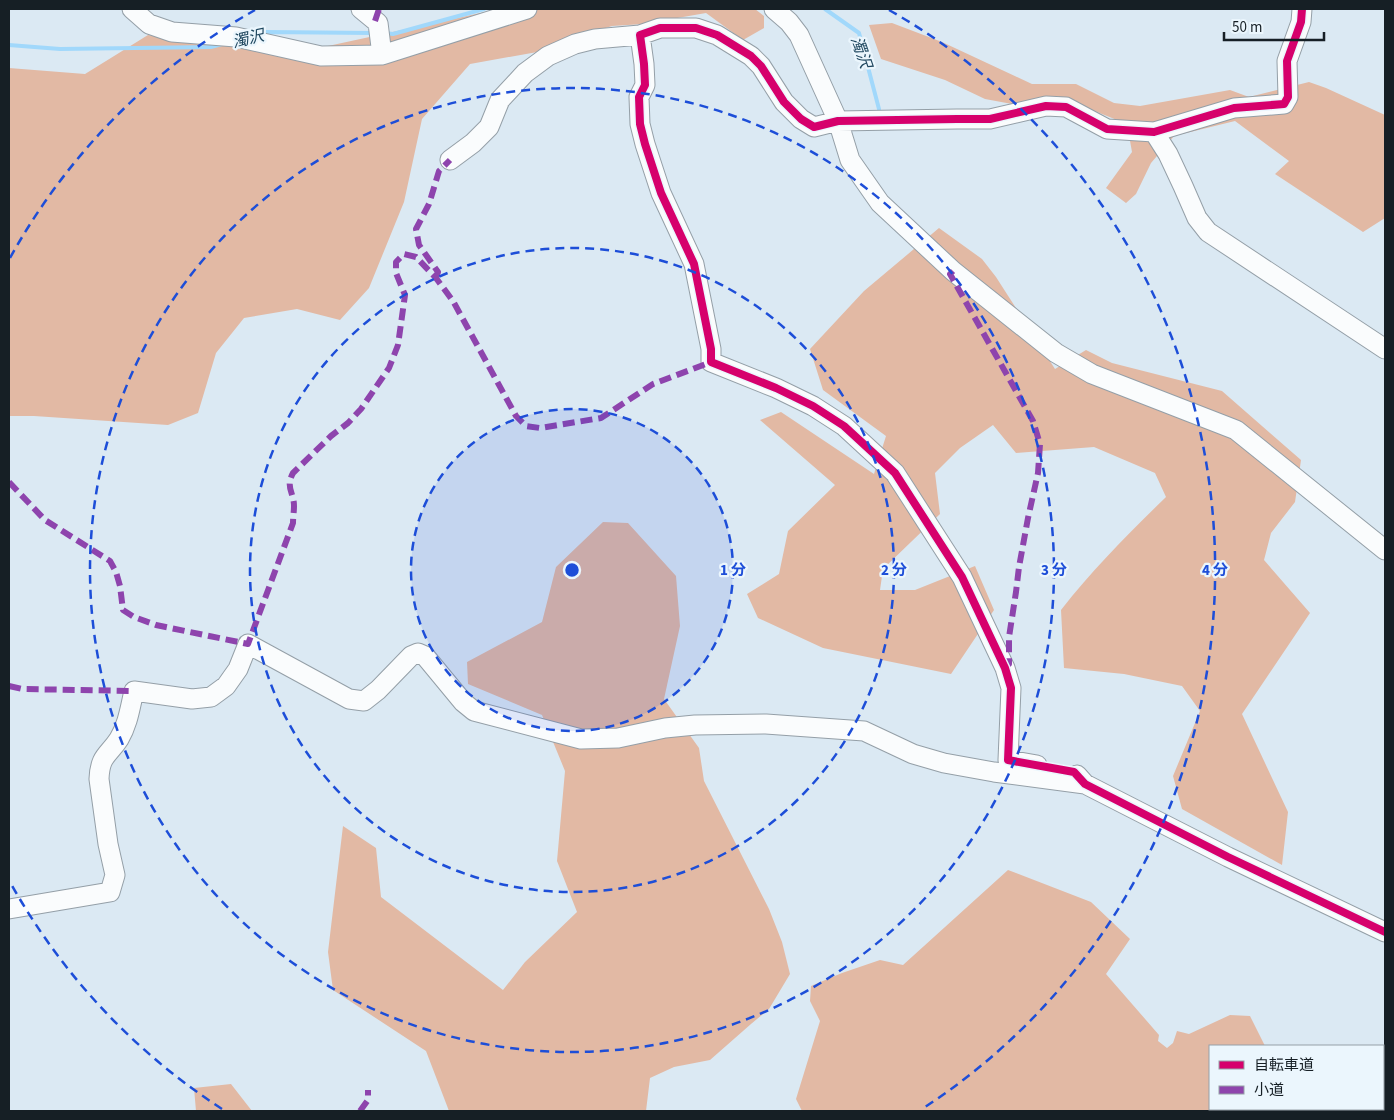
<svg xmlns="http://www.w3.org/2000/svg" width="1394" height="1120" viewBox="0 0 1394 1120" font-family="'Source Sans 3','Noto Sans JP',sans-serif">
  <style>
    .forest { fill: #e2b9a4 }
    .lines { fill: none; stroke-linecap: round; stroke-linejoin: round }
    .stream { stroke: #a1d8fb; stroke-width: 4 }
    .minor-casing { stroke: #949fa7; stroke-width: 21 }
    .minor { stroke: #fafcfd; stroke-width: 19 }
    .quiet { stroke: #8e44ad; stroke-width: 6; stroke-dasharray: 12 6; stroke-linecap: butt }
    .cycleway-casing { stroke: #ebf6fd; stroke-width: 11 }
    .cycleway { stroke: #d6006c; stroke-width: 8 }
    .ring { fill: none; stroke: #1d4ed8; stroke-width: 2.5; stroke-dasharray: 9 6 }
    .labels { text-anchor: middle; stroke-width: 4.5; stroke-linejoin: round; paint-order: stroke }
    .water-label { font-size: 16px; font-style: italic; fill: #1f475f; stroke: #ebf6fd }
    .centre { fill: #1d4ed8; stroke: #ebf6fd; stroke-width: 2.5 }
    .ring-label { font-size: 15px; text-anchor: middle; font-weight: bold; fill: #1d4ed8; stroke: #ebf6fd; stroke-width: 4.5; stroke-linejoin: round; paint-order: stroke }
  </style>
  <rect width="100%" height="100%" fill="#dbe9f3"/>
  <path class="forest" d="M499,9H755L764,16V28L743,40L706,13L643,24L612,26L574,38L554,49L470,64L422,119L404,202L369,288L340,320L297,309L244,318L216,353L198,413L168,425L34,416H9V68L85,74L148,35L291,54Z
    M892,23L942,42L1032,84H1076L1114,103L1140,106L1230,90L1249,97L1309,82L1326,88L1385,115V218L1363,232L1275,174L1289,161L1235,121L1174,136L1151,163L1136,194L1126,203L1106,188L1132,152L1127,124L1057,96L1012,104L985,99L945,80L881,59L869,25Z
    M939,228L982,259L996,277L1055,369L1086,350L1112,363L1222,391L1301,460L1295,502L1271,533L1264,560L1310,613L1242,714L1288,812L1282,865L1182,809L1173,776L1200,711L1182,686L1124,674L1064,668L1061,610C1094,568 1128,534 1166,497L1155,473L1094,447L1016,453L993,425L960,448L935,473L940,514L883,569L880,590H915L975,566L994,610L951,674L823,648L758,618L747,594L779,574L788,531L835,485L760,420L781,412L874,474L886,436L823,390L810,349L864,291Z
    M603,522L628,523L676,576L680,626L664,699L699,748L704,781L769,909L782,942L790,974L769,1009L751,1024L710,1060L674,1067L650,1078L646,1111H449L426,1051L333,990L328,952L343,826L376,848L381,897L503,990L525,962L577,912L557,861L565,771L542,715L468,684L467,662L542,622L556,567Z
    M1008,870L1091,902L1130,939L1106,974L1159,1035L1158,1041L1167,1048L1173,1043L1177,1031L1189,1034L1230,1015L1250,1016L1265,1046H1210V1109H1301L1304,1111H802L796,1099L820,1021L810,1001L811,986L842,973L880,960L903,965Z
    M231,1084L252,1111H196L194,1088Z"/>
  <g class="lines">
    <path class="stream" d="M825,9L859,33L879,109
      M385,33L393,34L484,9
      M258,34L265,32L373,33
      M9,45L60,49L211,47L222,44"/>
    <g class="minor-casing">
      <path id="minor" d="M132,9L149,24L172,32L236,37L321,56L382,55L527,9
        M361,9L378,23L382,55
        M774,9L789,22L799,35L838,121L850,160L880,203L953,271L1056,353L1092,374L1236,430L1385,550
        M640,35L644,64L645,85L639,97L640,124L645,144L661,193L694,264L711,349V362L776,388L813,406L844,426L895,473L962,577L1005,668L1011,688L1008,760L1037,765
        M1154,132L1168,154L1183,186L1197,218L1208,232L1385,349
        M450,160L473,143L489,127L500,100L525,73L548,56L575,44L595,39L640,35L660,28H696L717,35L751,56L761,66L784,102L801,119L814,127L838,121L957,119H990L1046,106L1066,107L1107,129L1154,132L1234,108L1284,104L1288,97L1287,61L1301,22L1302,9
        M1077,775L1085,784L1228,857L1385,932
        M9,909L110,892L115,875L108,844L99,779C100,755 108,756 119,739C128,724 130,708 134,691L192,699L211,697L226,686L238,669L248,644L349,699L364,701L378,690L411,656L418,653L425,656L463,702L474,711L581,739L618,738L665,728L695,725L766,724L864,731L913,754L944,763L994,772L1085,784"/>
    </g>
    <use href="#minor" class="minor"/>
    <path class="quiet" d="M375,21L379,9
      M953,271L950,274L1033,421L1040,444L1038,473L1028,518L1019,567L1016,592L1009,637V664L1005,668
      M436,278L438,272L419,245L416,229L429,204L439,171L450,160
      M9,482L45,520L110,561L116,572L120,586L123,610L134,617L156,625L248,644L293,523C293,517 294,512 294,506C294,492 285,488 293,473L331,436L348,423L361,409L389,368L398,345L405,295L396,273V262L404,254L416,257L436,278L453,301L516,416L526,426L540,428L601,418L653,384L711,362
      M9,686L22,689L134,691
      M360,1111L368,1100V1090"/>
    <g class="cycleway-casing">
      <path id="cycleway" d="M1302,9L1301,22L1287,61L1288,97L1284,104L1234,108L1154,132L1107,129L1066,107L1046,106L990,119H957L838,121L814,127L801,119L784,102L761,66L751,56L717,35L696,28H660L640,35L644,64L645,85L639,97L640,124L645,144L661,193L694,264L711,349V362L776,388L813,406L844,426L895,473L962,577L1005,668L1011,688L1008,760L1074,772L1085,784L1228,857L1385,932"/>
    </g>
    <use href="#cycleway" class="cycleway"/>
  </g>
  <circle cx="572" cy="570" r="161" fill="#1d4ed8" fill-opacity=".12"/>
  <g class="ring">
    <circle cx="572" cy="570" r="161"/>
    <circle cx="572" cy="570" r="322"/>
    <circle cx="572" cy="570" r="482"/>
    <path d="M222 1109A643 643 0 0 1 10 882M10 258A643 643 0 0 1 255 10M889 10A643 643 0 0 1 922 1109"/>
  </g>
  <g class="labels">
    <g class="water-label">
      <text transform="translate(248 38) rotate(-13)" y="6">濁沢</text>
      <text transform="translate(862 52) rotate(71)" y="6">濁沢</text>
    </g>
  </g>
  <circle cx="572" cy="570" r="8" class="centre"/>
  <g class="ring-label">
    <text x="733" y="575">1 分</text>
    <text x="894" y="575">2 分</text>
    <text x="1054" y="575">3 分</text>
    <text x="1215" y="575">4 分</text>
  </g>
  <rect width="1394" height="1120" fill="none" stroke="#161f25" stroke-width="20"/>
  <rect x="1209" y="1045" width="175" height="65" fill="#ebf6fd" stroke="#96a0a7"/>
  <rect x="1219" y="1061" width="25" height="8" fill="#d6006c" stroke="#96a0a7"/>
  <text x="1254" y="1070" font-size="15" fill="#161f25">自転車道</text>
  <rect x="1219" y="1086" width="25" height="8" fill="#8e44ad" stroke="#96a0a7"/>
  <text x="1254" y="1095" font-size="15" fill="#161f25">小道</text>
  <path d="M1224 32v8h100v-8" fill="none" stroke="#161f25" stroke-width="2.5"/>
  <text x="1232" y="32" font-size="15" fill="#161f25" stroke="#ebf6fd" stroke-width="4" paint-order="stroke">50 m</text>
</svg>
